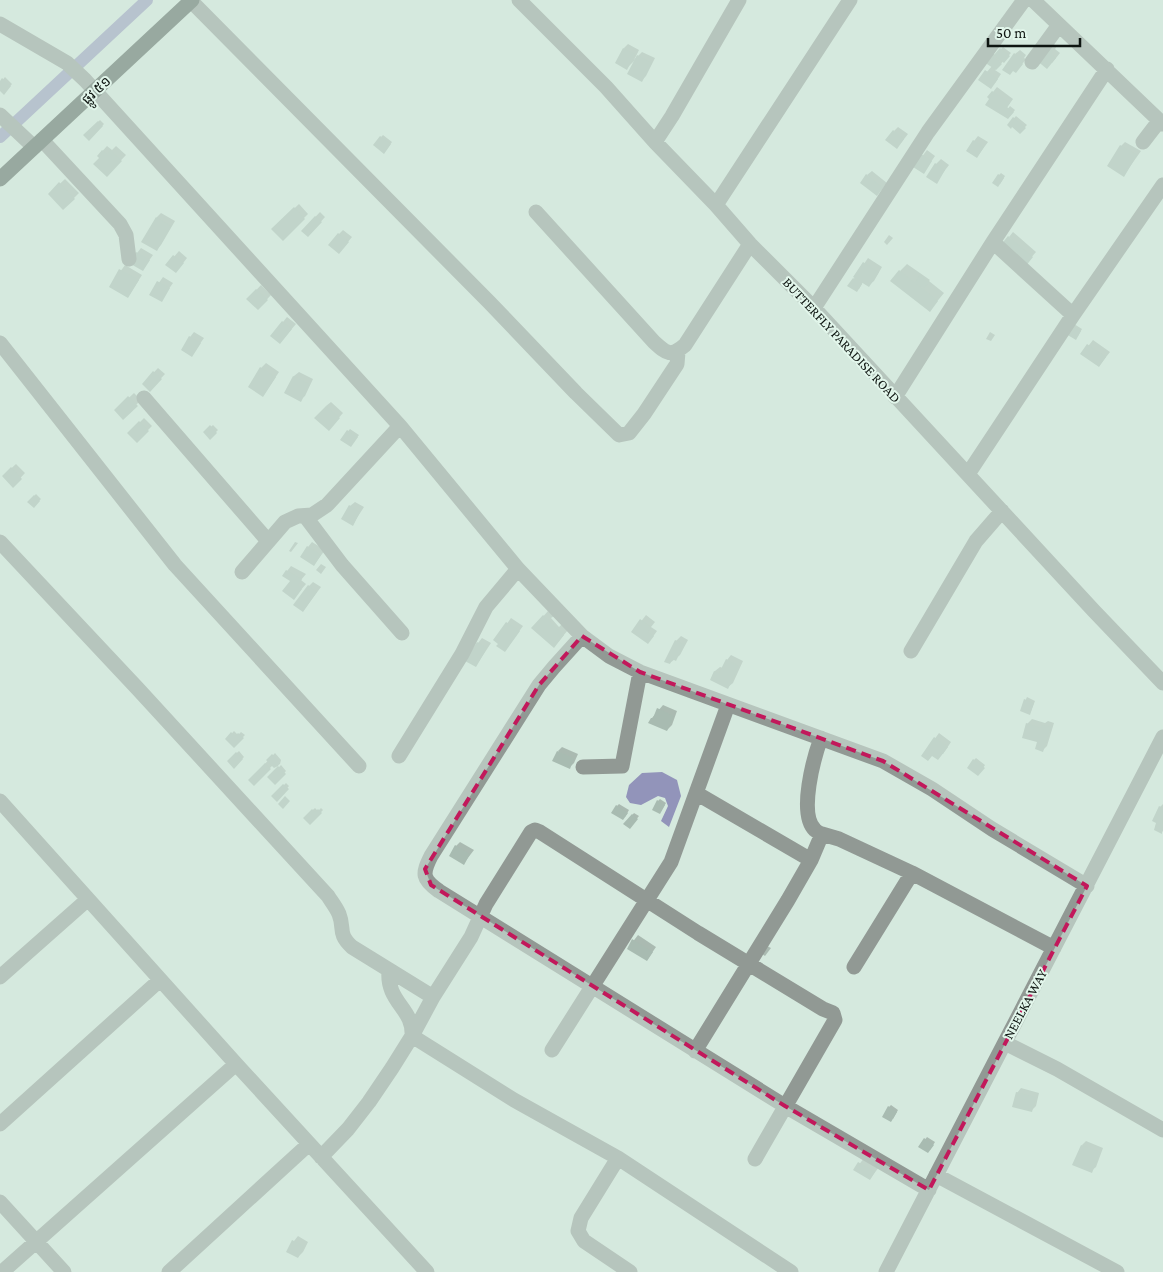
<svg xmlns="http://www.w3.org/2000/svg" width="1163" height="1272" viewBox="0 0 1163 1272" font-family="'Crimson Pro','Noto Sans Khmer',serif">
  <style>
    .water { fill: #9294ba }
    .shadow { fill: #0003 }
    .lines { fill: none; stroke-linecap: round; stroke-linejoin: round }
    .canal { stroke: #9294ba; stroke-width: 12 }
    .building { fill: #a8bbb1 }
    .minor { stroke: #919994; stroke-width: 15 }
    .major { stroke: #4e5c54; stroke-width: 15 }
    .marked { fill: none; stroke: #c2185b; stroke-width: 4; stroke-dasharray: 10 6; stroke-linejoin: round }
    .labels { text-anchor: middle; stroke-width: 4; stroke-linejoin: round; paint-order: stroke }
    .street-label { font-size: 14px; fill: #0e1511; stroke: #e2f6eb }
  </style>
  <rect width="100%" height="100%" fill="#d5e9de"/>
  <path class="water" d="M662,772L677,780L681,796L669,827L661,821L668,806L665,798L658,796L641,805L630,803L626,797L629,785L642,773Z"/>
  <path class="shadow" d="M1052,43L1057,46L1055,49L1060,53L1052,63L1038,60Z
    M628,44L639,50L634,60L642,52L655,58L646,76L642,80L636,59L627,68L624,48Z
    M1003,47L1011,53L995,70L1001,74L995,83L980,80L992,66L986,62L993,53L995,55Z
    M1020,50L1026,55L1024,58L1026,59L1020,67L1015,54Z
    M5,77L12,84L4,93L0,90V83Z
    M997,87L1013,99L1006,109L1007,110L1010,106L1015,110L1010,116L993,92Z
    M1016,116L1027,125L1020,132L1012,125H1008Z
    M100,120L104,124L89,139L85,135Z
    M898,127L908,134L901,143L894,131Z
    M383,135L392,142L386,150L381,137Z
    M978,136L988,142L977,157L974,141Z
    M1125,142L1141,151L1124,175L1121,146Z
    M107,146L112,150L116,146L126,155L107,175L101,158L98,156Z
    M927,150L935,156L924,172L915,166Z
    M941,159L949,165L936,182V164Z
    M872,171L887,183L881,190L867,175Z
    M1001,173L1005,176L1000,184L999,175Z
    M65,179L79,193L63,209L49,194Z
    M299,204L308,214L283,239L273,229Z
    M320,212L325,217L308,236L302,231Z
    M161,213L175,221L161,245L156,250L157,217Z
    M343,230L352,237L343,248L339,234Z
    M1013,232L1036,252L1029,260L1009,237Z
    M889,235L893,238L887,245L884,242Z
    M141,248L153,255L143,269L137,253Z
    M179,251L187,258L180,267L167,265Z
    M868,258L882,267L874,281L869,285L863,282L859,289L849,286Z
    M907,264L930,280L929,281L944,293L930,310L900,271Z
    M125,265L142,275L128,297L110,286Z
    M163,277L173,283L161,300L151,294Z
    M261,285L271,295L258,309L248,299Z
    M287,317L296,324L284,338L283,322Z
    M1074,324L1082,329L1078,336L1072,326Z
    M194,332L204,338L192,355L190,337Z
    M990,332L995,335L991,341L986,339Z
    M1093,340L1110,352L1099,366L1082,354Z
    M266,363L279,372L263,396L261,368Z
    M158,368L165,374L150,390L143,384Z
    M299,372L313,379L305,396L300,400L286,393L294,376Z
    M134,393L141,400L123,418L116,410Z
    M331,402L343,413L329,429L326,406Z
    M144,418L152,426L137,441L129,433Z
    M213,425L218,430L210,438L205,432Z
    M350,429L359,435L352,444L341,440Z
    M16,464L25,473L13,486L3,476Z
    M36,494L41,499L34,506L29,502Z
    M355,502L364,507L353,524L350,506Z
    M295,542L298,543L291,552L289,551Z
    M312,542L325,550L314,565L308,547Z
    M321,564L326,567L321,574L316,570Z
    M291,566L306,574L301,580L306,584L294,598L291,581L284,575Z
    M313,582L321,587L303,611L309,586Z
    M548,611L554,616L551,618L559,627L562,624L568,630L558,642L533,628Z
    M646,615L655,622L651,627L657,631L652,638L633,632Z
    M511,618L523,626L505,651L495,640Z
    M681,636L688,640L680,655L670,663L666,661L676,641Z
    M482,638L491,643L476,666L478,643Z
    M731,655L743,661L733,683L728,687L711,679L715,671L720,667L723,668L727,660Z
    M1027,697L1035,701L1031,711L1021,710Z
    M663,705L677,711L672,725L667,730L652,718Z
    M1032,719L1045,723L1048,721L1054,723L1047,746L1043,750L1027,724Z
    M234,731L238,735L241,732L245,735L234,746L227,739Z
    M939,733L951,742L943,754L923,755Z
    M562,747L578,754L574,763L570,767L558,751Z
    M239,751L244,757L234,767L228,761Z
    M275,753L281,760L280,764L274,767L273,765L254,784L250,780Z
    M976,758L985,765L980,773L974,760Z
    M281,765L286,771L275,783L269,777Z
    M286,783L289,786L277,800L273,796Z
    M660,799L666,803L661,811L658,801Z
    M619,804L629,810L625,817L617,806Z
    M1163,804V831L1162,832L1155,829L1160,807Z
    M315,808L318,811L321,808L323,810L310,824L304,818Z
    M634,813L639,816L631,826L625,824Z
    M460,842L474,850L464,863L456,846Z
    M638,935L656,947L647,960L628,948Z
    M767,946L771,948L765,956L762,954Z
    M1021,1088L1039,1093L1036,1106L1031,1111L1017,1093Z
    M891,1105L898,1110L893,1119L889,1107Z
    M927,1137L935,1142L930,1150L920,1146Z
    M1086,1141L1103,1148L1096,1167L1091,1171L1082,1145Z
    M864,1158L879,1167L870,1179L855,1170Z
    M298,1236L308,1242L303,1252L298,1257L294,1241Z"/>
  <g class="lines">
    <path class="canal" d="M0,137L147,0"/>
  </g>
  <path class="building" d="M1046,46L1053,51L1051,54L1056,58L1047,69L1036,60Z
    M623,48L635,54L627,70L615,63Z
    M1000,48L1010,56L1004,63L994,55Z
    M1014,53L1023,60L1021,63L1023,64L1016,73L1013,71L1010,75L1002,70Z
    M990,54L1002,64L996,70L984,62Z
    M637,55L652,63L642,82L627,74Z
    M985,70L998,79L991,89L978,80Z
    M2,78L11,86L4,95L0,91V81Z
    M992,91L1010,103L1007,107L1014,112L1008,119L985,105L989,99L987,97Z
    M1013,117L1026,128L1020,134L1012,127L1011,129L1007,125Z
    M98,121L103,126L89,141L83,135Z
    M893,130L904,139L897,149L885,140Z
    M380,136L391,144L384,154L373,145Z
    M973,140L984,147L977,158L966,151Z
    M1120,145L1137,155L1124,177L1107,166Z
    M102,150L107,154L110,150L122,161L107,177L93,164L99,158L97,156Z
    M921,154L932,161L924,174L913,167Z
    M935,163L945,170L937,184L926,177Z
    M866,174L883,188L877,196L860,183Z
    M998,174L1004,178L998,187L992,183Z
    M59,182L75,199L63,210L48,194Z
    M294,207L305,219L283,241L271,229Z
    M315,216L322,222L308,237L301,231Z
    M156,217L171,226L157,251L141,242Z
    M338,233L349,242L339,254L328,245Z
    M1008,236L1033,257L1025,267L1000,246Z
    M136,252L150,260L143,271L129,263Z
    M173,255L184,263L176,273L165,265Z
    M863,262L879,272L869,287L853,277Z
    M119,269L139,280L128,298L109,287Z
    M899,270L938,301L930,312L890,281Z
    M920,275L929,282L924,288L915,282Z
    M853,278L862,284L857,292L847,286Z
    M157,281L170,288L162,302L149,295Z
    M256,289L268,300L258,310L246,299Z
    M282,321L292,329L280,344L270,336Z
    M1071,325L1081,331L1076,340L1066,334Z
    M189,336L201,343L192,357L181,350Z
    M1087,344L1106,357L1099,367L1080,354Z
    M260,367L276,377L263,397L248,387Z
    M153,371L162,379L150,392L142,384Z
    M293,376L310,384L301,402L284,393Z
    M128,396L138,406L123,420L114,410Z
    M326,406L340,418L329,431L314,418Z
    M139,421L149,431L137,443L127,433Z
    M210,425L217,433L210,440L203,432Z
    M347,430L358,437L351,447L340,440Z
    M11,467L22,479L13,488L2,476Z
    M34,495L40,501L34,508L27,502Z
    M349,505L360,512L353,526L341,519Z
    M307,546L321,555L314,566L300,557Z
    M286,570L302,579L298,585L302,589L294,600L282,591L290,581L282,576Z
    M308,585L317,592L303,612L293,605Z
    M543,615L564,635L554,648L531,628Z
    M640,619L651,627L648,632L654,636L648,644L631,632Z
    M506,622L520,631L505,652L496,646L498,644L493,640Z
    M675,640L684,644L676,661L672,659L670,664L664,662Z
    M477,642L487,648L476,667L465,661Z
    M726,659L739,666L728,689L710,680L714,671L719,673Z
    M1024,699L1034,703L1030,715L1020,711Z
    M657,708L674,716L667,731L648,723L651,718H653Z
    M1026,723L1041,728L1042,725L1051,727L1043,752L1035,749L1037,742L1022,738Z
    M231,732L235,736L238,733L244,738L234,748L225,739Z
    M934,737L948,747L938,760L932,756L928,761L921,756Z
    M557,751L574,758L570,769L552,761Z
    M236,752L243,759L234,769L227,761Z
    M272,754L280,762L278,766L274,768L266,760Z
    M973,759L985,768L978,776L967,768Z
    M265,763L271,769L254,786L248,780Z
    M278,766L286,774L275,785L267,777Z
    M283,784L289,789L277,802L271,796Z
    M285,796L290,801L283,809L278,804Z
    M657,800L665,805L660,814L652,810Z
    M616,805L628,813L623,820L611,813Z
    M1159,806L1163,808L1162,834L1154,830L1156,823L1152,821Z
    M312,809L315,812L318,809L322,813L310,825L303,818Z
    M632,814L638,819L630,829L623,824Z
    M455,845L470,854L464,865L449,856Z
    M632,939L653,952L647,961L627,949Z
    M1016,1092L1036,1097L1032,1112L1012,1107Z
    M888,1106L897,1112L891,1122L882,1117Z
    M924,1138L934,1145L928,1153L918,1147Z
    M1081,1145L1100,1152L1092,1173L1072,1165Z
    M858,1162L875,1172L870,1180L853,1170Z
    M292,1240L304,1246L298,1258L286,1252Z"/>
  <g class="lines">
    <path class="minor" d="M519,0L606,87L655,142L716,205L750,244L814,308L1094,611L1163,683
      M1033,0L1163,124
      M191,1L489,302L576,393L619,435L629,433L644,414L677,364L678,352
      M0,24L67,63L85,80L400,426L518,569L582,636L609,656L640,672L883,761L932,789L992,829L1087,886
      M1032,62L1059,25
      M0,115L34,147
      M42,140L120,224L126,235L129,259
      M655,142L672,116L739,0
      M1143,142L1159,121
      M716,205L850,0
      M536,212L654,342C667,354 671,357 685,345L750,244
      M993,242L1073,315
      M814,308L928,132L1024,0
      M0,343L175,565L359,766
      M895,397L993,242L1107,69
      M144,398L268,541
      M968,474L1073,315L1163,185
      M305,516L342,565L402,633
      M0,542L138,689L328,896C331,901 336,907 339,914C345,929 337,933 352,947L433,997
      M242,572L285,522L298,516L312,515L327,505L400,426
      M582,636L554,667L539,685L431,856C422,874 422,879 439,891L785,1106L929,1190
      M911,651L976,541L1002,511
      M821,738C814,757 798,814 815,830C817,832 819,833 822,834
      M399,756L462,654L486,607L518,569
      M583,767L622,766L640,672
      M696,793L811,860
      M0,801L236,1064L427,1272
      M854,967L912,873
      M389,970C386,1003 414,1008 412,1036L514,1100L618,1158L791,1272
      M0,977L87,900
      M1005,1043L1057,1069L1163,1130
      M552,1050L671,862L728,705
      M695,1051L788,900L811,860L822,834L839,839L912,873L1054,948
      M0,1124L160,980
      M321,1157L348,1129L369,1102L392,1068L412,1036L433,997L471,937L486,904L531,832L535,830L540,832L698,933L823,1009L833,1013L835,1020L755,1159
      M618,1158L581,1218L578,1231L584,1241L630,1272
      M936,1175L1117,1272
      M0,1202L64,1272
      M2,1272L236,1064
      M169,1272L309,1144
      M886,1272L1163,737"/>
    <path class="major" d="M0,179L192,0"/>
  </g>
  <path d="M0 0H1163V1272H0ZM582,636L640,672L883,761L1087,886L929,1190L785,1106L431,885L425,869L539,685Z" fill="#d5e9de" fill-opacity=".55" fill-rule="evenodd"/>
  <path class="marked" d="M582,636L640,672L883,761L1087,886L929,1190L785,1106L431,885L425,869L539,685Z"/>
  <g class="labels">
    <g class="street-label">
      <text transform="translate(96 90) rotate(-43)" y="5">ផ្លូវ ៥១</text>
      <text transform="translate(842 340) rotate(47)" y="5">BUTTERFLY PARADISE ROAD</text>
      <text transform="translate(1025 1004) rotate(-62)" y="5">NEELKA WAY</text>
    </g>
  </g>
  <path d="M988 38v8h92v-8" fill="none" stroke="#0e1511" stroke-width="2.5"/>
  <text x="996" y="38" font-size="15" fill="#0e1511" stroke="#e2f6eb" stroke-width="4" paint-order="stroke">50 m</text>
</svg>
